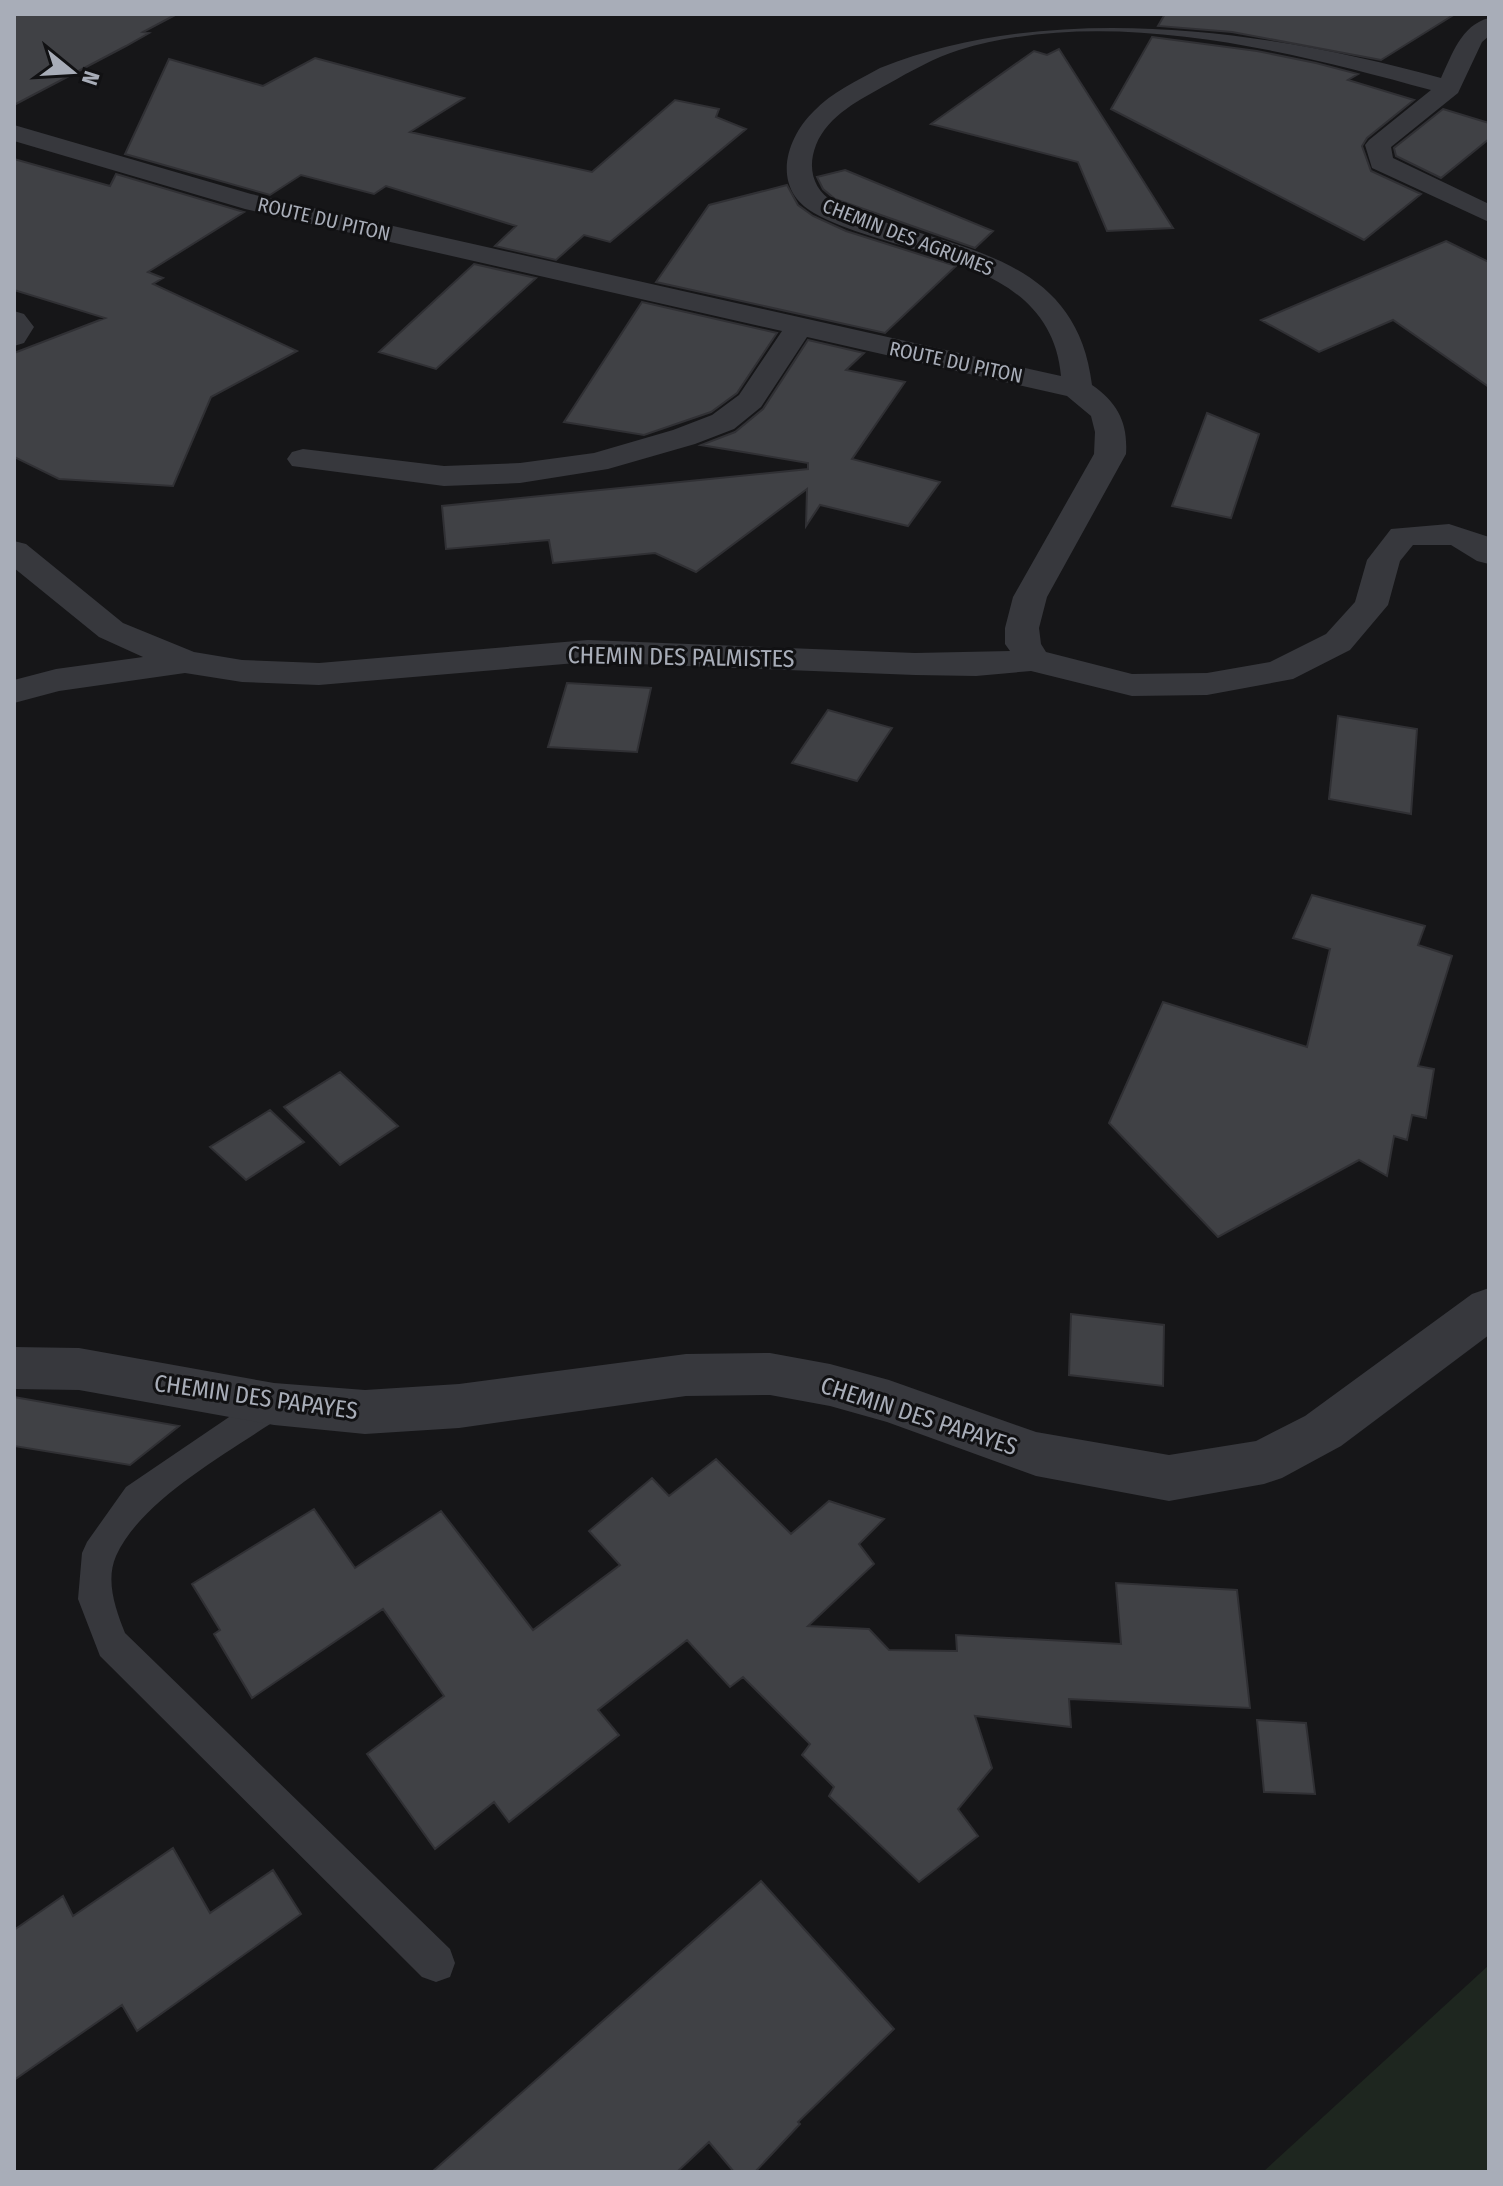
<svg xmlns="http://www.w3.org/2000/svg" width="1503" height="2186" viewBox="0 0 1503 2186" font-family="'Fira Sans Condensed',sans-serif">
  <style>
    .green { fill: #1e261f }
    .building { fill: #404145; stroke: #303034; stroke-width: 2 }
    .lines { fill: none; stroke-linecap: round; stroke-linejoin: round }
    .lane { fill: #37383d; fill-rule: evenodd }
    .street { fill: #37383d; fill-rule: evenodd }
    .labels { text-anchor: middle; stroke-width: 6; stroke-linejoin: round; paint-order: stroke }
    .far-street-label { font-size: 20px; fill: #a8adb8; stroke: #111113 }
    .street-label { font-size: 24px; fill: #a8adb8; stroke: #111113 }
  </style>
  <rect width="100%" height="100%" fill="#161618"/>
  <path class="green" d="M1489,1965V2172H1263Z"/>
  <path class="building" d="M14,14H177L143,32L149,33L126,46L14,105Z
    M1165,14H1455L1381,60L1232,32L1158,26Z
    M1152,37L1257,51L1316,63L1358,74L1348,80L1414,100L1367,138L1362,146L1371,171L1421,194L1364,240L1111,109Z
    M1059,49L1142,179L1173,228L1107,231L1078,162L931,124L1034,51L1047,55Z
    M315,58L464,98L410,132L592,172L675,100L719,109L716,117L746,129L610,242L584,235L556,260L495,246L516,226L386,186L374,194L301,175L270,195L125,154L169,59L263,86Z
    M1443,109L1489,123V139L1441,178L1396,156L1394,148Z
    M14,159L110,186L116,174L244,212L148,272L163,278L153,284L297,351L211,397L173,486L59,479L14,457V353L105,318L14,290Z
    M845,170L993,231L975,248L835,199L823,189L817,177Z
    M787,185L798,205L813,216L846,231L956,266L885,333L656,282L709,205Z
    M1446,241L1489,262V387L1393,320L1319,352L1261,320Z
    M474,264L536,278L436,369L379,352Z
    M642,302L777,333L737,393L711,412L644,435L564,422Z
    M808,340L864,353L846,370L905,382L852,459L940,482L908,526L820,505L806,526L807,489L696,572L655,553L553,563L549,540L446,549L442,506L808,469V463L701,445L735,432L763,409Z
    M1207,413L1259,434L1231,518L1172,506Z
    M567,683L651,688L637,752L548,747Z
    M828,710L892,728L857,781L792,763Z
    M1338,716L1417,729L1411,814L1329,799Z
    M1312,895L1425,926L1418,945L1452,956L1418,1066L1434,1069L1426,1118L1412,1115L1407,1140L1394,1136L1387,1176L1359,1160L1218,1237L1109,1123L1163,1002L1307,1047L1330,949L1293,938Z
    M340,1072L398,1126L340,1165L284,1107Z
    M270,1110L304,1142L246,1180L210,1147Z
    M1071,1314L1164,1325L1163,1386L1069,1375Z
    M14,1397L179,1426L130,1465L14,1446Z
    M716,1459L791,1534L829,1501L884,1519L859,1544L874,1564L808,1626L869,1629L889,1650L957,1651L956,1635L1121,1644L1116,1583L1237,1590L1250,1708L1069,1699L1071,1727L975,1716L992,1768L958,1809L978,1836L919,1882L829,1796L834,1787L802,1755L810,1744L743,1677L730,1687L687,1640L598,1710L619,1735L509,1822L494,1802L435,1849L367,1754L444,1696L383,1609L252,1698L214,1634L220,1630L192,1584L314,1509L355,1568L441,1511L533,1630L620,1565L589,1531L652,1478L669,1496Z
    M1257,1720L1306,1723L1315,1794L1264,1792Z
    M173,1848L210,1913L273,1870L301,1914L137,2031L122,2005L14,2080V1930L63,1896L73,1916Z
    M761,1881L894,2029L798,2122L800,2124L755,2172H734L709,2142L677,2172H432Z"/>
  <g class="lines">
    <path class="lane" d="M274,1390L285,1394L290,1404L285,1414C233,1450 142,1498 116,1556C105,1581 116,1610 125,1633L450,1949L455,1963L450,1977L436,1982L422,1977L100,1656L78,1599L82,1553L87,1542L126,1487L263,1394Z"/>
    <path class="street" d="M1489,18V36L1482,42L1458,93L1391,147L1393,158L1489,204V222L1372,168L1365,145L1369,140L1431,90C1286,50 1108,5 959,50C934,58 911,71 888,84C861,99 828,115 816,145C807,168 813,190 834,202C934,251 1075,242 1092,385C1118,403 1128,423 1126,454L1047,597L1039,628L1041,644L1046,652L1132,674L1207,673L1270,662L1326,634L1355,602L1367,560L1391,529L1449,524L1489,537V564L1477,561L1451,545H1413L1400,561L1388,605L1350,650L1293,679L1207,695L1132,696L1031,671L976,676L915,675L588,662L319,685L242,682L185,673L59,691L14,703V680L56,669L143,657L99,637L14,568V541L26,544L123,623L194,652L242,660L319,663L588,640L915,653L1010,651L1005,644V628L1013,597L1094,454L1095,432L1091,416L1067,396L807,337L761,407L734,429L695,444L608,469L520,483L444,486L292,466L287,459L292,452L303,449L444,466L520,463L594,453L673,430L712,415L739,395L782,331L245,209L14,141V125L251,194L1061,376C1050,253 895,259 814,213C771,189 785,139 814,111C832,92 857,81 880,68C1051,0 1265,29 1441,78C1452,55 1461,25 1489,18Z
      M14,311L24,314L34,327L24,343L14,346Z
      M1489,1288V1335L1341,1446L1282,1478L1264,1484L1169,1501L1036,1476L887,1422L830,1406L770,1395L686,1396L459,1428L365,1434L274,1425L79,1390L14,1389V1347L79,1348L274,1383L365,1390L459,1384L686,1354L770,1353L830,1364L889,1380L1036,1432L1169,1455L1256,1441L1305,1416L1472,1294Z"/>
  </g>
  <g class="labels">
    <g class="far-street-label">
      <text transform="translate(324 219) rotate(13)" y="7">ROUTE DU PITON</text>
      <text transform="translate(908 237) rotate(21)" y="7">CHEMIN DES AGRUMES</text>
      <text transform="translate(956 362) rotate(12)" y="7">ROUTE DU PITON</text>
    </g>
    <g class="street-label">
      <text transform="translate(681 657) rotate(1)" y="8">CHEMIN DES PALMISTES</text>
      <text transform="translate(256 1397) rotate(8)" y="8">CHEMIN DES PAPAYES</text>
      <text transform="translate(919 1416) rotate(18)" y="8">CHEMIN DES PAPAYES</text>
    </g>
  </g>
  <rect width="1503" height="2186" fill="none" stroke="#a8adb8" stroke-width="32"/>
  <g transform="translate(72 72) rotate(108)" stroke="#111113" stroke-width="6" paint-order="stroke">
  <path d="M0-6L14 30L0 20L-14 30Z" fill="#a8adb8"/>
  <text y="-12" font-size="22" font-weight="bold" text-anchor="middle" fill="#a8adb8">N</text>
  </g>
</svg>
